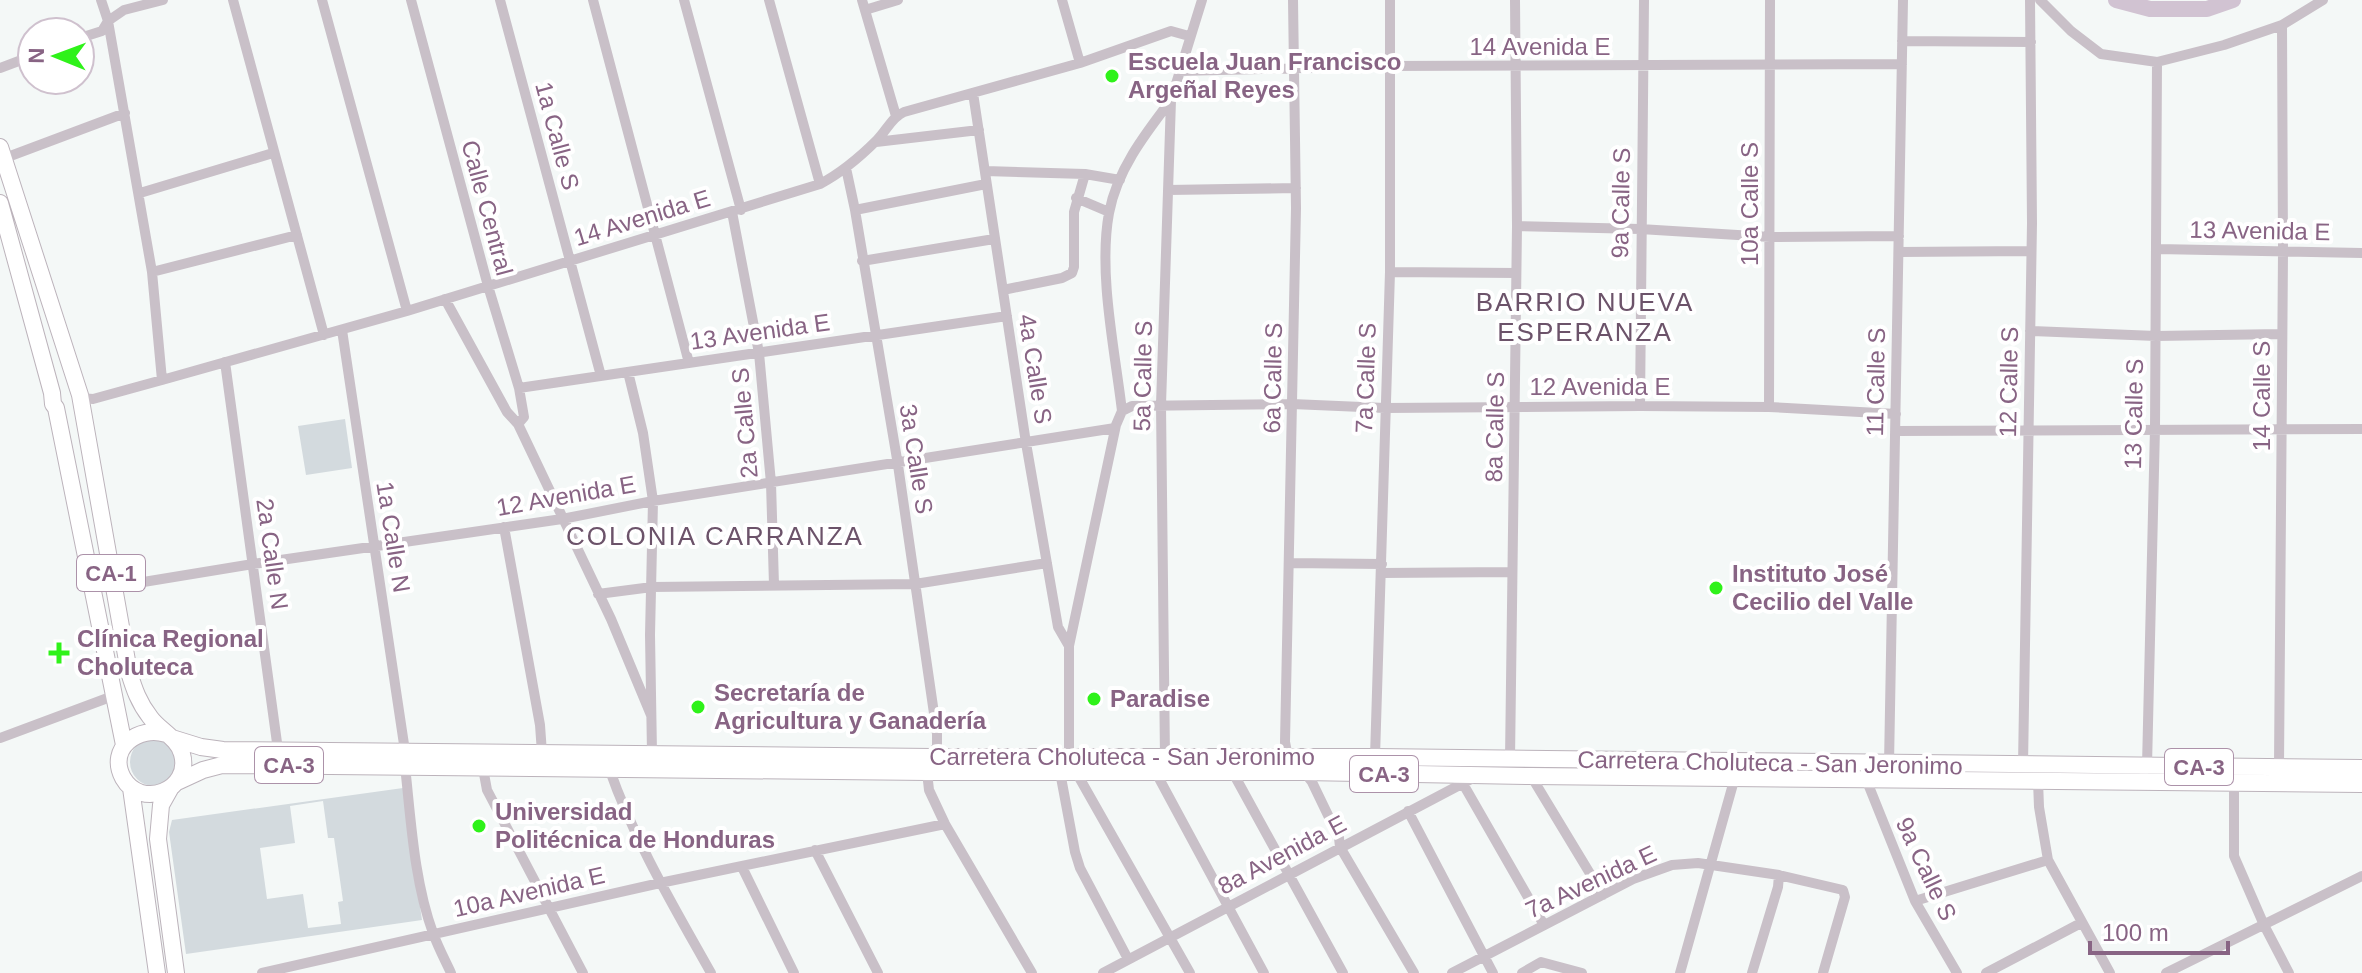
<svg xmlns="http://www.w3.org/2000/svg" width="2362" height="973" viewBox="0 0 2362 973" font-family="Helvetica,sans-serif">
  <style>
    .green { fill: #d3dade; fill-rule: evenodd }
    .lines { fill: none; stroke-linecap: round; stroke-linejoin: round }
    .river { stroke: #d1c3d2; stroke-width: 16 }
    .trunk-casing { stroke: #bcb3bb; stroke-width: 18 }
    .minor { stroke: #c9c0c8; stroke-width: 10 }
    .trunk { stroke: #fff; stroke-width: 16 }
    .poi-dot { fill: #2ff21a; stroke: #fff; stroke-width: 3 }
    .labels { text-anchor: middle; stroke-width: 8; stroke-linejoin: round; paint-order: stroke }
    .shield { fill: #fff; stroke: #ac92a9; stroke-width: 2 }
    .shield-label { font-size: 22px; font-weight: bold; fill: #886484 }
    .street-label { font-size: 24px; fill: #886484; stroke: #fff }
    .poi-label { font-size: 24px; font-weight: bold; fill: #886484; stroke: #fff; text-anchor: start }
    .neighbourhood-label { font-size: 26px; letter-spacing: 2px; fill: #6c536a; stroke: #fff }
  </style>
  <rect width="100%" height="100%" fill="#f4f8f7"/>
  <path class="green" d="M345,419L352,468L306,475L298,426Z
    M130 762a24 24 0 1 1 48 0a24 24 0 1 1-48 0Z
    M403,788L422,920L186,954L169,832L172,820ZM323,801L328,838H334L343,901L338,902L341,924L308,928L303,894L267,899L260,848L295,843L290,806Z"/>
  <g class="lines">
    <path class="river" d="M2116,0L2150,9H2207L2233,0"/>
    <g class="trunk-casing">
      <path id="trunk" d="M0,147L80,395L129,672C134,689 139,703 150,717C159,730 178,738 182,754C192,790 141,810 123,778C107,748 139,725 166,734
        M0,203L52,393L53,404L56,408L124,745
        M172,738L201,747L223,750L933,757H1375L2362,768
        M177,782L203,770L222,765L927,772H1304L1531,776L2362,784
        M131,788L157,973
        M170,789L161,805L158,839L176,973"/>
    </g>
    <path class="minor" d="M101,0L108,21L152,272L162,380
      M233,0L324,335
      M322,0L407,311
      M411,0L488,286L519,388L524,417L518,424
      M500,0L601,376
      M593,0L689,363
      M684,0L741,210
      M769,0L820,184
      M862,0L896,116
      M1062,0L1080,63
      M2040,0L2071,31L2101,54L2157,62L2224,45L2282,25L2323,0
      M865,10L898,0
      M80,38L102,31L108,21L124,10L163,0
      M1902,41L2031,42
      M0,68L32,56
      M1178,71L1390,66L1902,64
      M973,93L1026,443L1058,627L1069,646V758
      M876,142L979,130
      M5,158L125,113
      M846,168L855,210L898,465L937,734V745L927,772L929,790L945,824L1032,973
      M985,171L1085,174L1120,180
      M1168,190L1296,188
      M140,193L273,153
      M1076,198L1109,212
      M855,210L986,184
      M732,212L759,353L771,483L774,585
      M1517,226L1640,229L1770,237L1899,236
      M2157,249L2362,253
      M1899,252L2031,251
      M862,261L994,239
      M152,272L297,235
      M1390,272L1516,273
      M1003,290L1062,278L1072,273L1074,267V212L1085,174
      M445,299L507,412L518,424L611,619L651,715
      M342,330L405,751
      M2030,331L2156,336L2281,334
      M225,362L278,750
      M628,372L643,433L653,501L650,635L652,753
      M519,388L1007,316
      M80,398L93,399L162,380L407,311L820,184C841,173 860,157 877,140C887,130 892,117 904,112L1080,63L1171,31L1189,36
      M1640,406L1644,0
      M1769,407L1770,0
      M1122,411C1115,351 1098,273 1109,213C1117,170 1145,134 1171,100
      M1895,431L2362,429
      M504,527L540,725L542,753
      M1289,563L1382,564
      M1382,573L1512,572
      M113,587L253,564L562,519L653,501L1115,428
      M598,594L652,587L915,584L1047,563
      M1069,646L1116,425L1122,411L1132,406L1292,404L1385,408L1640,406L1769,407L1896,414
      M0,738L113,696
      M1288,757L1285,742L1296,208L1293,0
      M1375,757L1390,272V0
      M1165,758L1161,405L1171,100L1202,0
      M1510,759L1517,226L1515,0
      M482,763L487,790L583,973
      M1889,764L1903,0
      M2023,765L2032,223L2030,0
      M405,766C411,820 414,881 433,933C438,947 445,960 451,973
      M2279,766L2283,252L2282,25
      M609,768C634,840 674,907 711,973
      M1155,771L1264,973
      M1232,771L1343,973
      M2144,771L2147,766L2155,428L2157,62
      M1060,772L1075,852L1080,868L1128,959
      M1076,772L1190,973
      M1304,772L1312,782L1339,838L1340,847L1414,973
      M1531,776L1603,895
      M1866,779L1915,901L1957,973
      M2038,781L2039,807L2048,860L2110,973
      M1462,782L1544,925
      M2234,782V856L2264,925L2289,973
      M1408,811L1493,973
      M815,850L878,973
      M742,867L794,973
      M1915,901L2048,860
      M262,973L660,883L945,824
      M1103,973L1473,778
      M1452,973L1633,879L1672,865L1698,863L1779,875L1843,890L1845,897L1823,973
      M1522,973L1541,962L1582,973
      M1680,973L1735,777
      M1752,973L1778,887L1779,875
      M1986,973L2081,923
      M2166,973L2362,876"/>
    <use href="#trunk" class="trunk"/>
  </g>
  <g class="poi-dot">
    <circle cx="1112" cy="76" r="8"/>
    <circle cx="1716" cy="588" r="8"/>
    <path d="M55 641h8v8h8v8h-8v8h-8v-8h-8v-8h8z"/>
    <circle cx="1094" cy="699" r="8"/>
    <circle cx="698" cy="707" r="8"/>
    <circle cx="479" cy="826" r="8"/>
  </g>
  <g class="labels">
    <g class="shield">
      <rect x="77" y="555" width="68" height="36" rx="6"/>
      <rect x="255" y="747" width="68" height="36" rx="6"/>
      <rect x="2165" y="749" width="68" height="36" rx="6"/>
      <rect x="1350" y="756" width="68" height="36" rx="6"/>
    </g>
    <g class="shield-label">
      <text x="111" y="581">CA-1</text>
      <text x="289" y="773">CA-3</text>
      <text x="2199" y="775">CA-3</text>
      <text x="1384" y="782">CA-3</text>
    </g>
    <g class="street-label">
      <text x="1540" y="55">14 Avenida E</text>
      <text transform="translate(557 136) rotate(75)" y="8">1a Calle S</text>
      <text transform="translate(1621 203) rotate(-89)" y="8">9a Calle S</text>
      <text transform="translate(1750 204) rotate(-90)" y="8">10a Calle S</text>
      <text transform="translate(487 208) rotate(75)" y="8">Calle Central</text>
      <text transform="translate(642 218) rotate(-17)" y="8">14 Avenida E</text>
      <text transform="translate(2260 231) rotate(1)" y="8">13 Avenida E</text>
      <text transform="translate(760 332) rotate(-8)" y="8">13 Avenida E</text>
      <text transform="translate(1035 369) rotate(81)" y="8">4a Calle S</text>
      <text transform="translate(1143 376) rotate(-89)" y="8">5a Calle S</text>
      <text transform="translate(1273 378) rotate(-89)" y="8">6a Calle S</text>
      <text transform="translate(1366 378) rotate(-88)" y="8">7a Calle S</text>
      <text transform="translate(1876 382) rotate(-89)" y="8">11 Calle S</text>
      <text transform="translate(2009 382) rotate(-89)" y="8">12 Calle S</text>
      <text x="1600" y="395">12 Avenida E</text>
      <text transform="translate(2262 396) rotate(-90)" y="8">14 Calle S</text>
      <text transform="translate(2134 414) rotate(-89)" y="8">13 Calle S</text>
      <text transform="translate(745 423) rotate(-95)" y="8">2a Calle S</text>
      <text transform="translate(1495 427) rotate(-89)" y="8">8a Calle S</text>
      <text transform="translate(916 459) rotate(81)" y="8">3a Calle S</text>
      <text transform="translate(566 496) rotate(-10)" y="8">12 Avenida E</text>
      <text transform="translate(393 537) rotate(81)" y="8">1a Calle N</text>
      <text transform="translate(272 554) rotate(82)" y="8">2a Calle N</text>
      <text x="1122" y="765">Carretera Choluteca - San Jeronimo</text>
      <text transform="translate(1770 763) rotate(1)" y="8">Carretera Choluteca - San Jeronimo</text>
      <text transform="translate(1282 855) rotate(-28)" y="8">8a Avenida E</text>
      <text transform="translate(1926 869) rotate(65)" y="8">9a Calle S</text>
      <text transform="translate(1591 882) rotate(-25)" y="8">7a Avenida E</text>
      <text transform="translate(529 892) rotate(-13)" y="8">10a Avenida E</text>
    </g>
    <g class="poi-label">
      <text x="1128" y="70">Escuela Juan Francisco<tspan x="1128" dy="28">Argeñal Reyes</tspan></text>
      <text x="1732" y="582">Instituto José<tspan x="1732" dy="28">Cecilio del Valle</tspan></text>
      <text x="77" y="647">Clínica Regional<tspan x="77" dy="28">Choluteca</tspan></text>
      <text x="714" y="701">Secretaría de<tspan x="714" dy="28">Agricultura y Ganadería</tspan></text>
      <text x="1110" y="707">Paradise</text>
      <text x="495" y="820">Universidad<tspan x="495" dy="28">Politécnica de Honduras</tspan></text>
    </g>
    <g class="neighbourhood-label">
      <text x="1585" y="311">BARRIO NUEVA<tspan x="1585" dy="30">ESPERANZA</tspan></text>
      <text x="715" y="545">COLONIA CARRANZA</text>
    </g>
  </g>
  <g transform="translate(56 56) rotate(271)"><circle r="38" fill="#ffffff" stroke="#cfc1ce" stroke-width="2"/>
  <path d="M0-6L14 30L0 20L-14 30Z" fill="#2ff21a"/>
  <text y="-12" font-size="22" font-weight="bold" text-anchor="middle" fill="#886484">N</text>
  </g>
  <path d="M2090 941v12h138v-12" fill="none" stroke="#886484" stroke-width="4"/>
  <text x="2102" y="941" font-size="24" fill="#886484" stroke="#ffffff" stroke-width="6" paint-order="stroke">100 m</text>
</svg>
